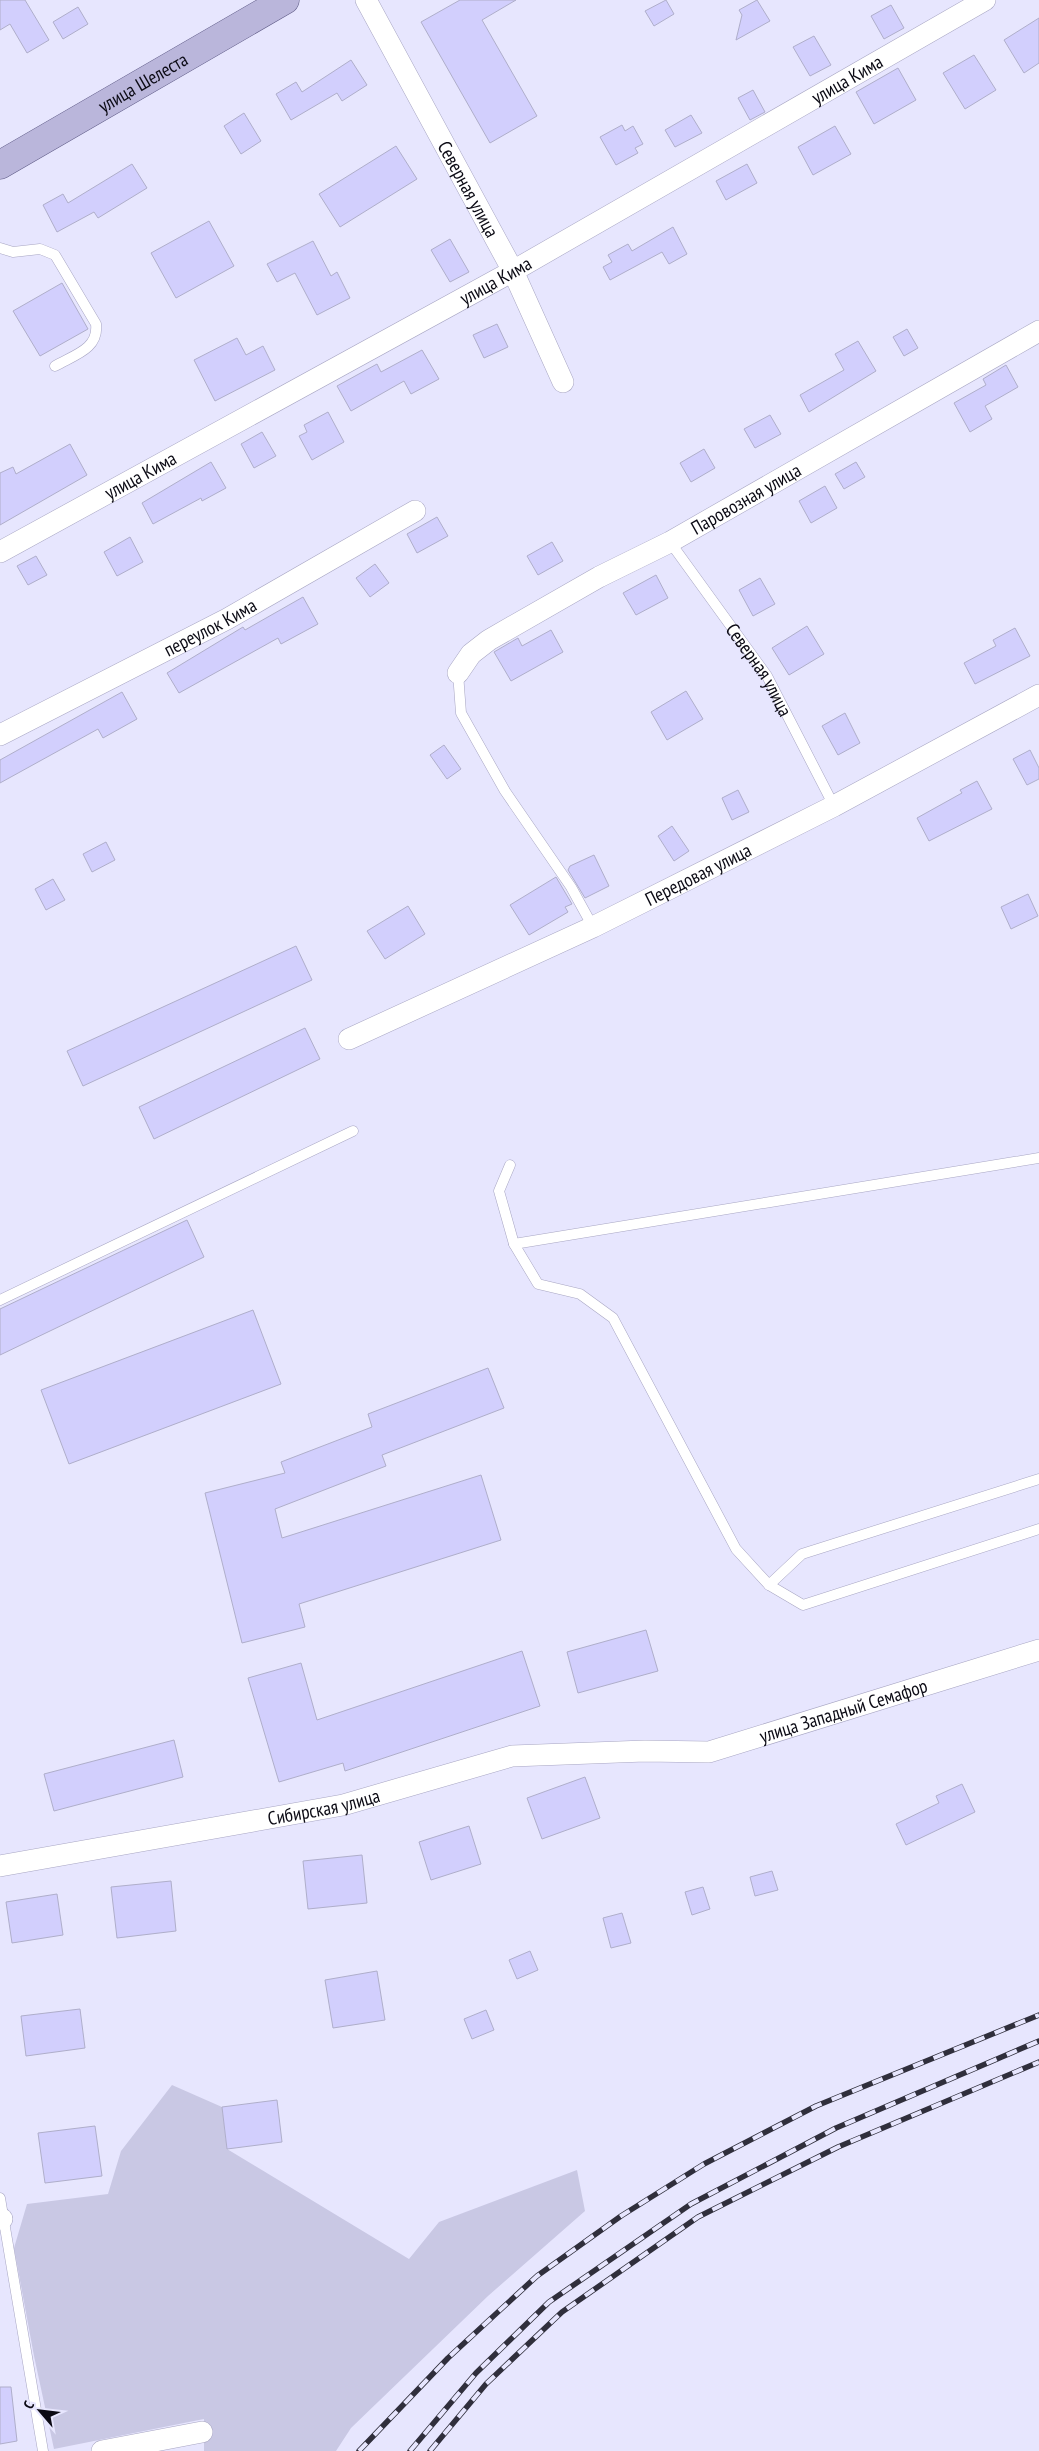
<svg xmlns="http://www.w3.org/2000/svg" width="1039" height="2451" viewBox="0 0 1039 2451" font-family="'PT Sans Narrow',sans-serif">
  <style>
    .green { fill: #c9c8e4 }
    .building { fill: #d2cffd; stroke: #afaeca }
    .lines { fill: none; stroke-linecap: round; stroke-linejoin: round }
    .service-casing { stroke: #a8a6c3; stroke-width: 11 }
    .minor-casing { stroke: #a8a6c3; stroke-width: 22 }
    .primary-casing { stroke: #5f5b86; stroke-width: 29 }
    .service { stroke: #fff; stroke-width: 10 }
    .minor { stroke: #fff; stroke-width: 21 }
    .primary { stroke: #bab6db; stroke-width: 28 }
    .rail-casing { stroke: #302f3c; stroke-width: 5.5 }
    .rail { stroke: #e7e6fe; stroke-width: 4; stroke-dasharray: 11; stroke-linecap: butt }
    .labels { text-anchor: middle; stroke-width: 5; stroke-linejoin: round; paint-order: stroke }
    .street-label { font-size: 19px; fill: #0b0a14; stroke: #e7e6fe }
  </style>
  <rect width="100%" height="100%" fill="#e7e6fe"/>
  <path class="green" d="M172,2085L222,2107L227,2149L409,2259L439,2222L577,2170L585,2211L488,2296L351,2428L336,2451H204V2419L54,2449L34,2356L14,2248L27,2204L108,2194L121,2151Z"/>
  <path class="building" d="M0,0H25L49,40L27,53L10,24L0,30Z
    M460,0H516L482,20L537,116L490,143L421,22Z
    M666,0L674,14L654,26L645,11Z
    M757,0L770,21L736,40L742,15L739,10Z
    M891,5L904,28L884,39L871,16Z
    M78,7L88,24L63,39L53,22Z
    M1039,18V63L1024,73L1004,40Z
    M814,36L831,65L810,76L793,47Z
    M974,55L996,90L965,109L943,73Z
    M351,60L367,85L342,101L337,93L291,120L276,94L296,82L302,92Z
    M898,68L916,100L874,124L856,92Z
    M753,90L765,112L750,120L738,98Z
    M244,113L261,141L241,154L224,126Z
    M691,115L702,133L675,147L665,130Z
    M622,125L625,131L633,126L643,144L635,148L638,153L616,165L600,137Z
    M835,126L851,154L813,175L798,147Z
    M396,146L417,179L340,227L319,194Z
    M132,164L147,188L98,218L94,212L57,232L43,205L63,194L68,203Z
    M747,164L757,183L726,200L716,181Z
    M209,221L234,266L176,298L151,253Z
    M673,227L687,254L669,264L662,252L610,280L603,267L612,262L608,255L628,244L632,251Z
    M450,239L469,272L450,282L431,250Z
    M313,241L331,276L337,272L350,298L317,315L295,273L277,282L267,264Z
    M62,283L88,329L40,356L13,311Z
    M497,324L508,347L484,358L473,335Z
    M907,329L918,348L904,356L893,337Z
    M237,338L246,355L263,346L275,370L215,401L194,360Z
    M858,341L876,371L809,412L800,395L844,370L835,354Z
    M422,350L439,379L411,394L404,381L351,411L337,386L377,364L381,372Z
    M1006,365L1018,387L985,406L992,419L970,432L954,403L986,385L983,379Z
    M328,412L344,442L312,460L299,436L307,432L304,425Z
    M770,415L781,434L755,448L744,429Z
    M262,432L276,456L254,468L241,444Z
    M70,444L87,475L0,525V473L13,467L16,474Z
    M704,449L715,468L691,482L680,463Z
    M211,462L226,488L202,501L201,498L153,524L142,503Z
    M856,462L865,477L844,489L835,474Z
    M825,486L837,508L811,523L799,501Z
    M437,517L448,536L417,553L407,534Z
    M130,537L143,562L117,576L104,552Z
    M552,542L563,561L538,575L527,556Z
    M36,556L47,575L28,585L17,566Z
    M375,564L389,583L370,597L356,578Z
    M656,575L668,598L636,615L623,593Z
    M760,578L775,604L753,616L739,590Z
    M303,597L318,624L281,644L278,638L179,693L167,673L243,627L245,630Z
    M807,626L824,654L789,675L772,648Z
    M1015,628L1030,656L975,684L964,663L996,646L993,640Z
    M551,630L563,652L511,681L494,652L518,638L522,646Z
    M686,691L703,719L667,740L651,712Z
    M122,692L137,719L103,738L98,729L0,783V760Z
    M845,713L860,743L838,755L822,726Z
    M444,745L461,769L447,779L430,755Z
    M1030,750L1039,768V779L1027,785L1013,759Z
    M977,781L992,809L929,841L917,818L962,793L960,790Z
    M738,790L749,812L732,820L722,798Z
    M672,826L689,851L674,861L658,836Z
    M106,842L115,860L92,872L83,854Z
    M594,855L609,886L585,898L568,870L570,866Z
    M556,877L572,904L565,907L568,912L529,935L510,905Z
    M53,879L65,900L46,910L35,889Z
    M1028,894L1038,916L1011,929L1001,907Z
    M408,906L425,934L385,959L367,931Z
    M296,946L312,980L83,1086L67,1051Z
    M305,1028L320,1059L154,1139L139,1107Z
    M187,1220L204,1257L0,1355V1309Z
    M253,1310L281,1384L69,1464L41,1390Z
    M488,1368L504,1408L382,1455L386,1466L275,1509L282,1538L481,1475L501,1540L299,1604L305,1627L242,1643L205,1493L285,1473L281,1462L372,1427L368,1414Z
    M646,1630L658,1671L578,1693L567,1652Z
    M522,1651L540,1706L345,1771L343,1763L279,1782L248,1678L301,1663L317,1720Z
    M174,1740L183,1777L54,1811L44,1774Z
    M585,1777L600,1818L542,1839L527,1798Z
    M962,1784L975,1812L906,1845L896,1824L939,1803L936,1796Z
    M469,1826L481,1864L431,1880L419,1842Z
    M362,1855L367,1903L308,1909L303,1861Z
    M772,1871L778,1890L755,1896L750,1877Z
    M171,1881L176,1931L117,1938L111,1887Z
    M703,1887L710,1909L692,1915L685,1892Z
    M57,1894L63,1935L12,1943L6,1902Z
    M622,1913L631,1943L611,1948L603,1918Z
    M530,1951L538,1970L517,1979L509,1960Z
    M377,1971L385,2020L333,2028L325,1980Z
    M80,2009L85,2048L26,2056L21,2016Z
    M486,2010L494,2030L472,2039L464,2019Z
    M277,2100L282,2142L227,2149L222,2107Z
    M95,2126L102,2176L45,2183L38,2133Z
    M0,2387H11L17,2441L0,2444Z"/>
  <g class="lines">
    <g class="service-casing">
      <g id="service">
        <path d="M0,248L13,252L40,249L55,255L96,324C99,349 74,355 55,366"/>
        <path id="s1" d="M670,542L767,676L834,806"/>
        <path d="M458,673L461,713L505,791L571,887L593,927"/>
        <path d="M510,1165L499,1191L514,1244L538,1284L580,1294L613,1318L736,1549L769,1585L803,1605L1039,1529"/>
        <path d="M514,1244L1039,1158"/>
        <path d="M0,1300L353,1131"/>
        <path d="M769,1585L802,1554L1039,1479"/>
        <path d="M0,2198L43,2451"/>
      </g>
    </g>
    <g class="minor-casing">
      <g id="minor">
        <path id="s2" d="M366,0L513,271L563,382"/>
        <path id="s3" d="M0,552L513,271L985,0"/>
        <path id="s4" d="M458,673L471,654L489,640L599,577L670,542L1039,331"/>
        <path id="s5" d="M0,735L227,619L415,511"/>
        <path id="s6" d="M349,1039L593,927L834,806L1039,695"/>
        <path id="s7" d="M0,1866L343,1805L512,1756L645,1751L709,1752L1039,1650"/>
        <path d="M0,2219H2"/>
        <path d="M102,2451L202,2432"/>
      </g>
    </g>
    <g class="primary-casing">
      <g id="primary">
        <path id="s8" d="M0,165L285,0"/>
      </g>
    </g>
    <use href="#service" class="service"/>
    <use href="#minor" class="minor"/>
    <use href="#primary" class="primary"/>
    <g class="rail-casing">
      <path id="rail" d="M359,2451L448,2358L537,2276L621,2216L704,2164L816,2106L1039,2015
        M410,2451L476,2373L549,2302L691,2204L836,2128L1039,2041
        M430,2451L486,2384L562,2312L698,2217L838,2147L1039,2062"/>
    </g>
    <use href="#rail" class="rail"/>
  </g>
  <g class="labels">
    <g class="street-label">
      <text dy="7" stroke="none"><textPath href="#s3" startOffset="970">улица Кима</textPath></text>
      <text dy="7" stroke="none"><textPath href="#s8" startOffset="165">улица Шелеста</textPath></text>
      <text dy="7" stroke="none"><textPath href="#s2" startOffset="215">Северная улица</textPath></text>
      <text dy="7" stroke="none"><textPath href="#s3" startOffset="565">улица Кима</textPath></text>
      <text dy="7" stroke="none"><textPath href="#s3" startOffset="160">улица Кима</textPath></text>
      <text dy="7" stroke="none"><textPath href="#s4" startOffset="339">Паровозная улица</textPath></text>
      <text dy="7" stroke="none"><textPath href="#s5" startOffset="236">переулок Кима</textPath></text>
      <text dy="7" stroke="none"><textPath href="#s1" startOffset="156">Северная улица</textPath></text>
      <text dy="7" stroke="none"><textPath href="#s6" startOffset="386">Передовая улица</textPath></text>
      <text dy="7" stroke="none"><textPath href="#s7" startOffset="862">улица Западный Семафор</textPath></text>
      <text dy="7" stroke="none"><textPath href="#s7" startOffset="329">Сибирская улица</textPath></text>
    </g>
  </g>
  <g transform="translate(40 2411) rotate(298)" stroke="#e7e6fe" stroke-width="4" paint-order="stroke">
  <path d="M0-4L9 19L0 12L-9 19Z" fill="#0b0a14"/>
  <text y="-8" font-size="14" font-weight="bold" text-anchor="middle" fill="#0b0a14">С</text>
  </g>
</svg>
